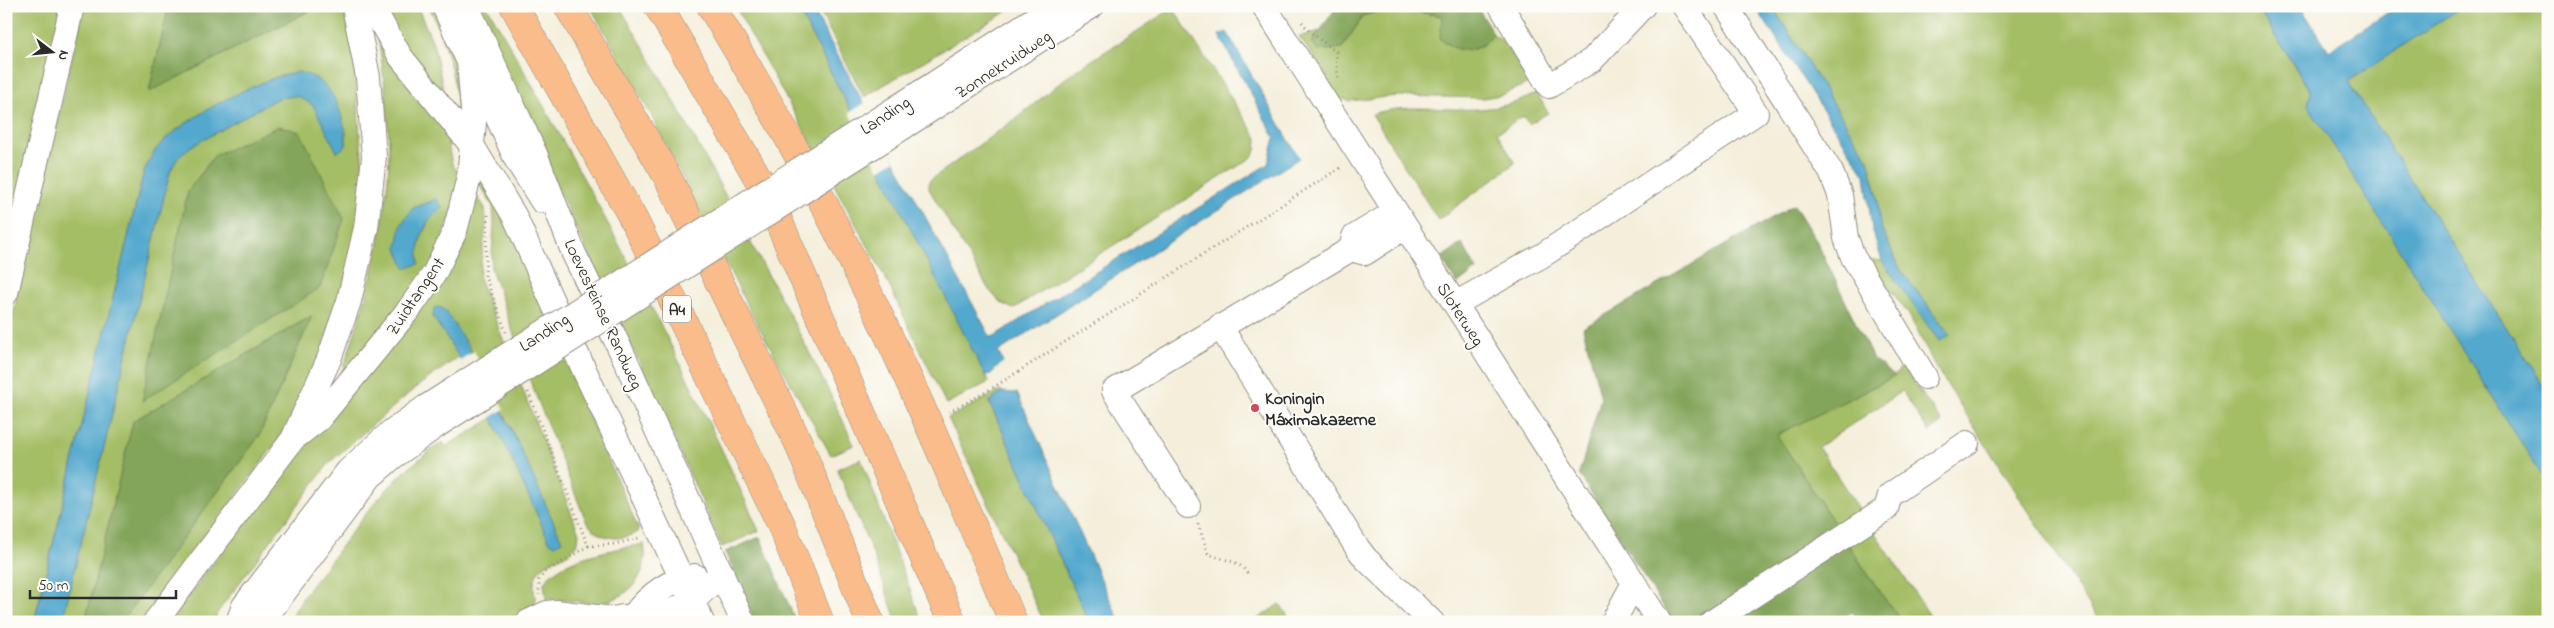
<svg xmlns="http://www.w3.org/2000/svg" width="2554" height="628" viewBox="0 0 2554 628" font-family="'Indie Flower',sans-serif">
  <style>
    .green { fill: #a4be65; stroke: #687448; fill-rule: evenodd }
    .forest { fill: #83a55a; stroke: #576842 }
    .water { fill: #52a8ce; stroke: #3e6a7c }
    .pier { fill: #f4eeda }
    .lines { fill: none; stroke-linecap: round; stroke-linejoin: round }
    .minor-casing { stroke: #908c82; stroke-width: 26 }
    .highway-casing { stroke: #908c82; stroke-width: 29 }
    .path { stroke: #908c82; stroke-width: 3; stroke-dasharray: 1 4; stroke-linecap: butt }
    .minor { stroke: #fff; stroke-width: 24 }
    .highway { stroke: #fabc8b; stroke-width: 28 }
    .minor-bridge-casing { stroke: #908c82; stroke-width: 26; stroke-linecap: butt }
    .minor-bridge { stroke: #fff; stroke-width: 24 }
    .poi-dot { fill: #d1495b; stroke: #fdfcf7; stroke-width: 2 }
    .labels { text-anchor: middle; stroke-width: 4; stroke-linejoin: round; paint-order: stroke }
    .shield { fill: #fdfcf7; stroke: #6a6a68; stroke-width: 1 }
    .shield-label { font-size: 16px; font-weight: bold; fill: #2b2b2b }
    .street-label { font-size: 18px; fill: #2b2b2b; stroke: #fdfcf7 }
    .poi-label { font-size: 18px; font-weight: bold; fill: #2b2b2b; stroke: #fdfcf7; text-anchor: start }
  </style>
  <rect width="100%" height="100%" fill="#fdfcf7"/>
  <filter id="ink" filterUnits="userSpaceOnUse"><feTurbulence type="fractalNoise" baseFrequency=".02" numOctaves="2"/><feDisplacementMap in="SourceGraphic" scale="10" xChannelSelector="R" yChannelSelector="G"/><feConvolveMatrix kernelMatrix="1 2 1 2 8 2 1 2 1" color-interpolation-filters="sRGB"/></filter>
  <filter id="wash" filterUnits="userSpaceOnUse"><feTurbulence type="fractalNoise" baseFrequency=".0096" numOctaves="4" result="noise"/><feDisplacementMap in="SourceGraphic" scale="20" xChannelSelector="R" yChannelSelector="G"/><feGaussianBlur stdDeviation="1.12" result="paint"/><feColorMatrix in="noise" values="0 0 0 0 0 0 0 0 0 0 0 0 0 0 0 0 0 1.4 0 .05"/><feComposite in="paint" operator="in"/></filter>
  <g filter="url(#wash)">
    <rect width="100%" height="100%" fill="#f4eeda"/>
    <path class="green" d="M6,6H64L6,260Z
      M84,6H169L149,91L313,9L311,6H343L352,43L364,179L356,248L311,383L276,443L140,622H121L259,436L311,316L134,421L85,622H62L170,172L177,159L190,147L278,98L297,96L313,105L337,151L346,146V128L280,75C248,89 177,121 158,147C152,154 149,163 144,171L34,622H6V345Z
      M377,6H417L433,43L447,105Z
      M429,6H439L461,65L468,127L459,120C456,79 446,43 429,6Z
      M472,6H487C585,177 679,351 759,531L722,547L659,404Z
      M590,6H619C664,80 704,156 745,232C783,302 821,372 854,445L831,455L751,313L650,113Z
      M735,6H797L989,382L946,404L884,275Z
      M817,6H1016L864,97Z
      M1772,6H2256L2311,93L2308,105L2548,485V622H2100L1935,366L1909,315L1868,259L1882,261L1939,341L1950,335L1900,269L1880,225L1877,194L1868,159Z
      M2463,6H2548V392L2362,104L2349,81Z
      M1391,7L1442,16L1440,39L1468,51L1480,47L1494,35L1501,39L1531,82L1501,95L1483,98L1397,96L1349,101L1337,97L1322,68L1299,37L1319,31L1312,43L1342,48L1363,16Z
      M1173,8L1257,138L1256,151L1251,158L1013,309L1000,302L989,290L929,189V181L1018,117L1072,73Z
      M377,28L449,123V150L452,164L464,180L430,272L335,391C359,324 380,259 387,188C393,135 384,80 377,28ZM437,199L442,208L431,217L417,245Z
      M1537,93L1548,113L1529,124L1523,116L1497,133L1515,163L1438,220L1372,114C1430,97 1478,125 1537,93Z
      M475,166L525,255L571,375L638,528V532C620,542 598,540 586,521L527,373L491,268L494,226L493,206L474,178Z
      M473,190L485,208L486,225L479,278L579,533C578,570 522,549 536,602L505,622H290C297,602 313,584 326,567C362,518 391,476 443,442L445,447L493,418L549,541H562L508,422L467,342L433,317L460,356L415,388L329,463L217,613L214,622H170L300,446L390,342Z
      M1902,366L1942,422L1929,432L1902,391L1818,447L1934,622H1903L1880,593L1776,435L1895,376Z
      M1001,390L1002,392L989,402L1089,622H1044L948,418Z
      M861,459L922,622H897L872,551L837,469Z
      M644,544C649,572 633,595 605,602C597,605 559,599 546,599L544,583C559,557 617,549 644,544Z
      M1280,604L1292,622H1253Z"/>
    <path class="forest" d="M169,6H311L313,9L149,92Z
      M1337,6H1477L1494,35C1473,53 1463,56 1440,39L1442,16L1391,7L1363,16L1342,48L1318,51L1312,43Z
      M279,126L300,132L344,219L320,288L142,401L188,191L214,156Z
      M1794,205L1817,242L1873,359L1895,376L1777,435L1880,593L1903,622H1861L1852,612L1837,622H1673L1579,474L1601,398L1583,328Z
      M1462,243L1477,270L1457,284L1441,258Z
      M312,316L259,436L121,622H85L133,421Z
      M760,537L796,622H755L725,552Z"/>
    <path class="water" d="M797,6H811L991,338L1268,164L1275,138L1219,35L1227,32L1299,158L998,352L1003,362L991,374L985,375Z
      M1755,6H1772L1868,159L1877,194L1880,225L1900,269L1950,335L1939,341L1882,261L1872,229L1865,175Z
      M2256,6H2300L2329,51L2398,6H2463L2349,81L2362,104L2548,392V485L2308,105L2311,92Z
      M298,72C304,74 312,75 317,79C337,92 346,123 346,146L337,152L313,105L297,96L278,98L190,147L177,159L170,172L62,622H34L144,171C149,162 153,151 160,145C189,115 258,79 298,72Z
      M437,199L442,208C423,222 417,241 419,264L405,268L397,248L401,225L413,208Z
      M438,307L444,309C493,380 526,462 562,541L555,545L549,541C514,464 481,386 433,317L434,308Z
      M1002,392L1017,393L1120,622H1089L989,402Z"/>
    <path class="pier" d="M865,103L895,160L879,170L849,113Z
      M474,351L504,409L490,418L460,360Z"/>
  </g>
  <g filter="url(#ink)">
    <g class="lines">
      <g class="minor-casing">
        <path id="minor" d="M372,6L400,56L473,147L515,217L552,301L702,622
          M467,6L536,156L574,254L625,359L743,622
          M1264,6L1659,622
          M1501,6L1549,86L1592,60L1643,6
          M1726,6L1831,172L1840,195L1846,238L1853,257L1925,377
          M473,69L481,80L516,159L542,201
          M929,87L1054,6
          M938,105L1092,6
          M1351,249L1354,237L1395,212
          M6,293L72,6
          M1455,304L1543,255L1756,113L1684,6
          M1220,326L1356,546L1366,559L1432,622
          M293,439L319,419L410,308L434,274L455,231L469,177L474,123L469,62L444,6
          M1188,506L1114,391L1351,249L1365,253L1405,227
          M634,615C649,595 670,579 695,576
          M155,622L293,439L329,359L349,301L366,228L374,157L368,77L354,6
          M238,622L244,606L348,471L392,431L426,407
          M262,622L370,477L393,457L436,426
          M528,622L547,613L556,612L612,619L634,615L655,617L693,601L722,573
          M1613,622L1634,583
          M1712,622L1886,509L1890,495L1967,443"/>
      </g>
      <g class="highway-casing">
        <path id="highway" d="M514,6L635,222L781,524L820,622
          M568,6L667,176L798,442L870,622
          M658,6L766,192L952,622
          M711,6C739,53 767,99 793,146C877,299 946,461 1013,622"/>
      </g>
      <path class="path" d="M1302,22L1309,31L1336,52L1338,80
        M488,215L485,276L506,332
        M528,392L588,546L545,572L539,580V595
        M949,412L986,392L1343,166
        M1198,524L1208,553C1223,562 1241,558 1249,577
        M588,546L615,544L639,538"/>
      <use href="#minor" class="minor"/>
      <use href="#highway" class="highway"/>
      <g class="minor-bridge-casing">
        <path id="minor-bridge" d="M426,407L929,87
          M436,426L938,105"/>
      </g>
      <use href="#minor-bridge" class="minor-bridge"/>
    </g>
  </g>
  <circle class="poi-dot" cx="1255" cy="408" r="5"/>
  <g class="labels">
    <rect class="shield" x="663" y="295.5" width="28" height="27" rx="4"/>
    <g class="shield-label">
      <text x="677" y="315">A4</text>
    </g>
    <g class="street-label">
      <text transform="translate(1003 64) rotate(-33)" y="6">Zonnekruidweg</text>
      <text transform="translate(885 115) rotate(-33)" y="6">Landing</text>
      <text transform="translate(415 296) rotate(-56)" y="6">Zuidtangent</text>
      <text transform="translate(604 314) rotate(65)" y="6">Loevesteinse Randweg</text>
      <text transform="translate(1461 314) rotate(57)" y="6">Sloterweg</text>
      <text transform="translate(544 332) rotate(-33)" y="6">Landing</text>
    </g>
    <g class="poi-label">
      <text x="1265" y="404">Koningin<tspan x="1265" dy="21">Máximakazerne</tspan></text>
    </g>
  </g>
  <rect width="2554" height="628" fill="none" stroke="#fdfcf7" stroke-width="25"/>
  <g transform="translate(52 52) rotate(106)" stroke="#fdfcf7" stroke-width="4" paint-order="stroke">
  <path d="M0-4L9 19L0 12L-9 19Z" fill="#2b2b2b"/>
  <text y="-8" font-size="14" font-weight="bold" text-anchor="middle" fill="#2b2b2b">N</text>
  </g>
  <path d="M30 590v8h146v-8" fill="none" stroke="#2b2b2b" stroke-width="2.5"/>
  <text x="38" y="590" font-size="15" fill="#2b2b2b" stroke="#fdfcf7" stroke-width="4" paint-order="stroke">50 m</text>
</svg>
